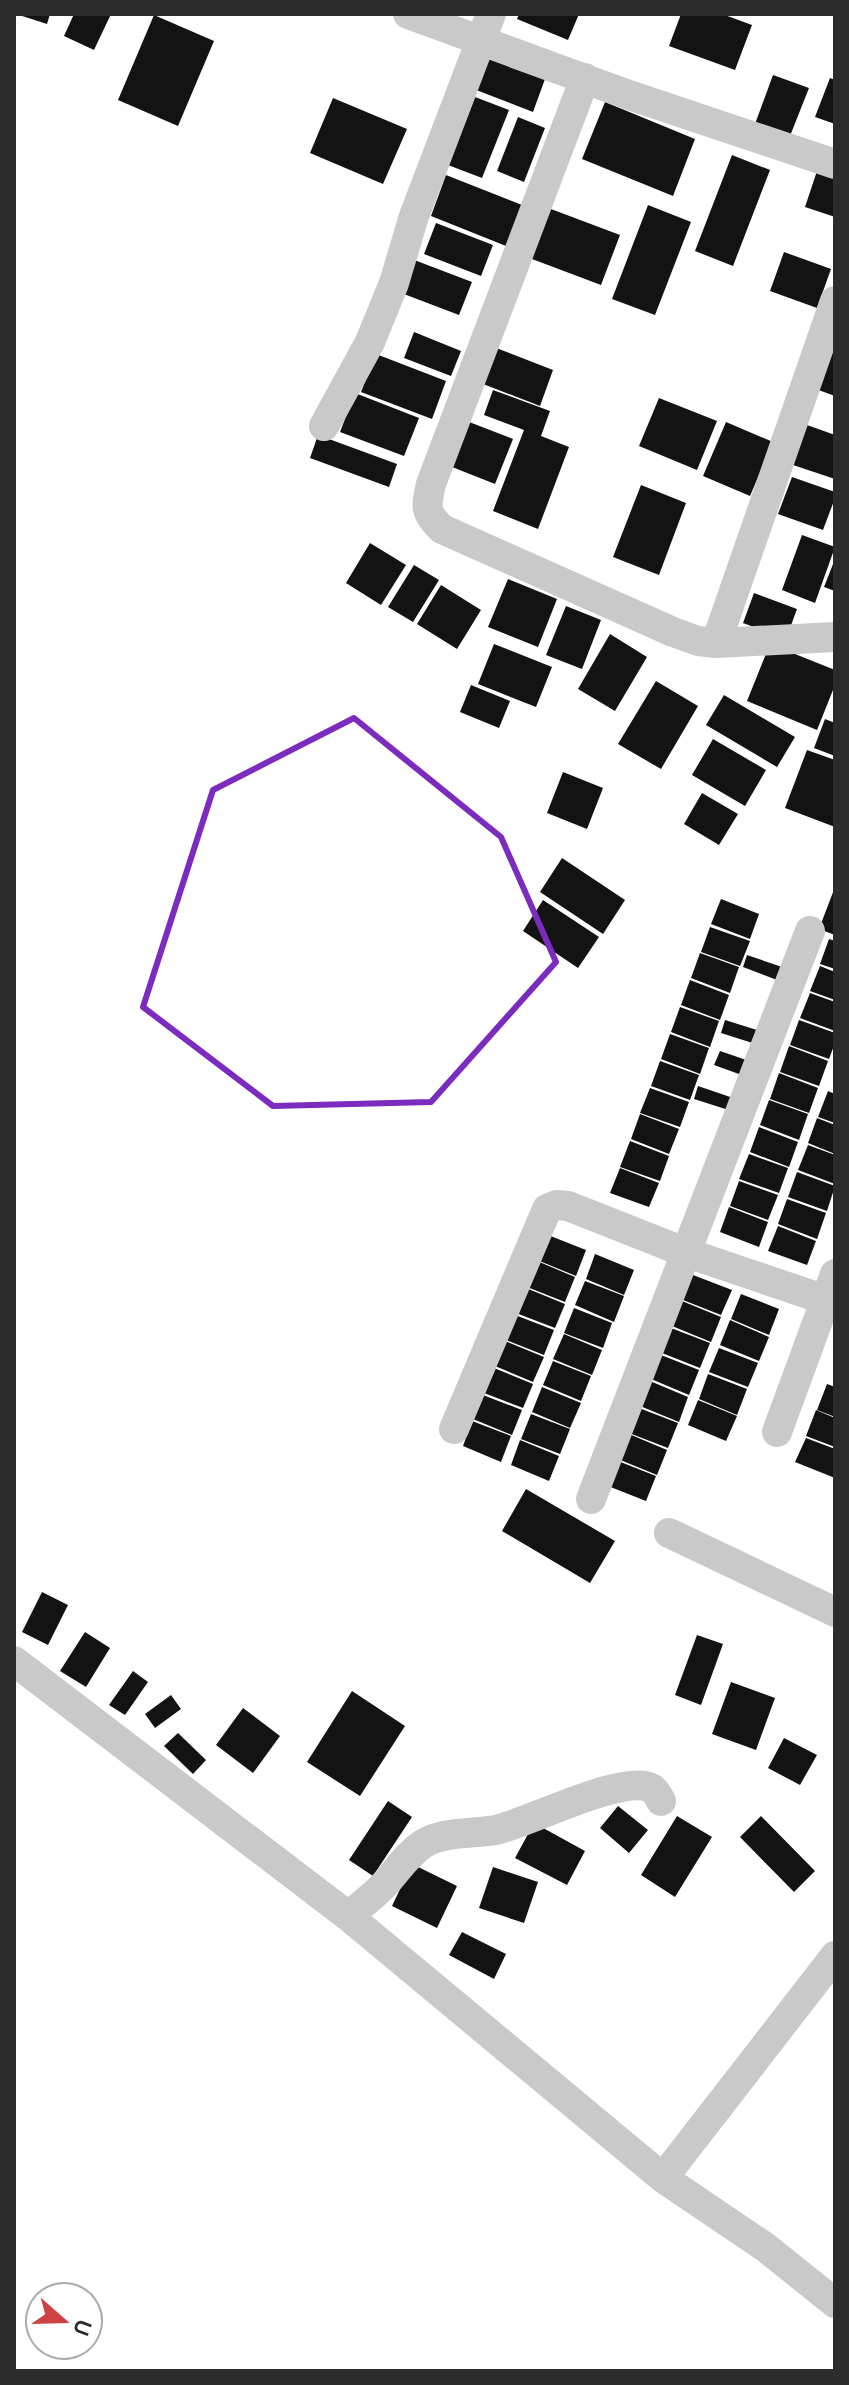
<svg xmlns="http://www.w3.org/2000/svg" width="849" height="2385" viewBox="0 0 849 2385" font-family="Overpass,sans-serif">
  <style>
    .building { fill: #131313 }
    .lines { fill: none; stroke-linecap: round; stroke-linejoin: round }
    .street { stroke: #c9c9c9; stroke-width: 30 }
    .marked { fill: none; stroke: #7b2cbf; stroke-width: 6; stroke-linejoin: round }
  </style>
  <rect width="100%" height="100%" fill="#fff"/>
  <path class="building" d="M16,14H50L47,24Z
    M74,14H111L94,50L64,36Z
    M519,14H579L568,40L517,19Z
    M681,14H722L752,25L735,70L669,46Z
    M154,15L214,41L178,126L118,100Z
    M483,56L545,79L533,112L471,88Z
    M773,75L809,88L790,136L755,124Z
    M830,78L835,80V124L815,117Z
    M475,97L509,110L482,178L448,165Z
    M333,98L407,129L383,184L310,153Z
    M605,102L695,139L673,196L582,159Z
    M518,117L545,128L524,182L497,171Z
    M732,155L770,170L733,266L695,251Z
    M817,171L835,177V217L805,207Z
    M446,175L522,205L506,246L431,216Z
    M648,205L691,222L655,315L612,299Z
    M543,206L620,235L601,285L524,256Z
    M436,223L493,245L481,276L424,254Z
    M784,252L831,269L817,308L770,291Z
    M409,258L472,282L459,315L396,291Z
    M414,332L461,351L451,376L404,358Z
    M835,338V396L813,388Z
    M491,346L553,370L540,406L478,382Z
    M376,354L446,381L432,419L361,392Z
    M493,390L550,411L541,436L569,447L538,529L493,511L524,430L484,415Z
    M355,393L419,418L404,456L340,432Z
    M659,398L717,421L697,470L639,446Z
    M464,420L513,439L495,484L447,465Z
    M726,422L773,442L750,496L703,476Z
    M807,425L835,435V479L793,465Z
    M318,435L397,464L389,487L310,458Z
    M792,477L835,492V498L823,530L778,514Z
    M641,485L686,503L659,575L613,557Z
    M802,535L835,547L815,603L782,590Z
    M370,543L406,565L381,605L346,583Z
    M835,559V591L824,587Z
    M414,565L439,580L413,622L388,607Z
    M508,579L557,599L538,647L488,627Z
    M441,585L481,610L457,649L417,624Z
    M754,593L797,609L786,639L743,623Z
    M566,606L601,620L582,669L546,655Z
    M610,634L647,657L615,711L578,689Z
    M494,644L552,667L536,707L478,684Z
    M770,644L835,670V685L817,730L747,701Z
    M656,681L698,706L661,769L618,744Z
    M471,685L510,701L499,728L460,712Z
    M724,695L795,737L777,767L706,725Z
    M825,719L835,723V756L814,748Z
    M713,739L766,770L745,806L692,775Z
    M807,750L835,760V827L785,808Z
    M563,772L603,788L587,829L547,813Z
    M702,793L738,814L719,845L684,824Z
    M562,858L625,900L603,934L540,892Z
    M835,887V935L819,929Z
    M721,899L759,914L750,939L711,924Z
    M543,900L599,937L578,968L523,931Z
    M710,927L750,941L740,966L701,952Z
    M829,939L835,941V969L820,964Z
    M700,953L739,967L730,993L691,978Z
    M747,955L782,967L777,980L743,967Z
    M820,966L835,972V1000L810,991Z
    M690,980L729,995L720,1020L681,1005Z
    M810,993L835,1002V1031L800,1018Z
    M680,1007L719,1021L710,1047L671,1032Z
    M725,1020L766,1033L762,1046L721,1033Z
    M799,1020L835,1033V1043L829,1059L790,1045Z
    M670,1034L709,1048L700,1074L661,1059Z
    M789,1046L828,1061L819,1086L780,1072Z
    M720,1051L755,1063L750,1078L714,1065Z
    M660,1061L699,1075L690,1100L651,1086Z
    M779,1073L818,1088L809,1113L770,1099Z
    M698,1086L742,1101L738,1113L694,1099Z
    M650,1088L689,1102L680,1127L640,1113Z
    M828,1091L835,1094V1123L818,1117Z
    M769,1100L808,1114L799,1140L760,1125Z
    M640,1114L679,1129L669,1154L631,1139Z
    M817,1118L835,1125V1154L808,1143Z
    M759,1127L798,1142L789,1167L750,1152Z
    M630,1141L669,1156L660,1181L620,1167Z
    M808,1145L835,1155V1184L798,1170Z
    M749,1154L788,1168L779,1193L739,1179Z
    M620,1168L659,1183L649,1207L610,1193Z
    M797,1172L835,1186L827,1211L788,1197Z
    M739,1181L778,1195L768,1220L730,1206Z
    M787,1199L826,1213L817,1239L778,1224Z
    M729,1207L768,1222L759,1247L720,1232Z
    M778,1226L816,1241L807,1265L768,1251Z
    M548,1235L586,1250L576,1276L537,1260Z
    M595,1254L634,1270L624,1295L586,1279Z
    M537,1261L575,1277L565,1302L527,1287Z
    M693,1275L732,1290L721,1315L683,1300Z
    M585,1281L624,1296L614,1322L575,1305Z
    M526,1288L565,1304L555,1328L516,1313Z
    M741,1294L779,1309L769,1335L731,1319Z
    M682,1301L721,1317L711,1342L672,1326Z
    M574,1308L612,1323L603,1348L564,1333Z
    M515,1315L554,1330L544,1355L506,1340Z
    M730,1320L769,1337L759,1361L720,1345Z
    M671,1328L710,1343L700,1368L662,1353Z
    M564,1334L602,1350L592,1375L553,1359Z
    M505,1341L544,1357L533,1382L495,1366Z
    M719,1348L758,1363L748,1387L709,1372Z
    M661,1355L699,1370L689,1395L651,1379Z
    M553,1361L591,1376L581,1401L543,1385Z
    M494,1368L533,1384L523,1408L484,1393Z
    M708,1374L747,1389L737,1415L699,1399Z
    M650,1381L688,1397L679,1422L640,1406Z
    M827,1384L835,1387V1417L817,1410Z
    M542,1387L581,1403L570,1428L532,1412Z
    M483,1395L522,1410L512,1435L473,1419Z
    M698,1400L737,1416L726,1441L688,1425Z
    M639,1408L678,1423L668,1448L629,1433Z
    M816,1410L835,1418V1447L806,1436Z
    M531,1414L570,1429L560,1454L521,1439Z
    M472,1421L511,1436L501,1462L463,1446Z
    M629,1434L667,1450L657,1475L618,1459Z
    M806,1438L835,1449V1478L795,1462Z
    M520,1440L559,1456L549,1481L511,1465Z
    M618,1461L656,1476L646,1501L608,1486Z
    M526,1489L615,1541L590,1583L502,1531Z
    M42,1592L68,1605L48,1645L22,1632Z
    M85,1632L110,1648L86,1687L60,1671Z
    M697,1635L723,1644L701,1705L675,1695Z
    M133,1671L148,1682L125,1715L109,1705Z
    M731,1682L775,1698L756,1750L712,1734Z
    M352,1691L405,1726L360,1796L307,1762Z
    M171,1695L181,1709L155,1728L145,1714Z
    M243,1708L280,1736L253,1773L216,1745Z
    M178,1733L206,1760L193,1774L164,1746Z
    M784,1738L817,1755L800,1785L768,1768Z
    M388,1801L412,1817L373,1876L349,1860Z
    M618,1806L648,1830L629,1853L600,1828Z
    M677,1816L712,1837L675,1897L641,1875Z
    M761,1816L815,1871L794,1892L740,1837Z
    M534,1823L585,1851L567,1885L515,1858Z
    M412,1864L457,1886L437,1928L392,1906Z
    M493,1867L538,1882L524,1923L479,1908Z
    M462,1932L506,1954L494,1979L449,1955Z"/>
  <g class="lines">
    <path class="street" d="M408,14L629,95L835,164
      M585,78L431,484C426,507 424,512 442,529L673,632L698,641L716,643L835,301
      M324,426L370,342L394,283L414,216L491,14
      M716,643L835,637
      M454,1429L547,1209L557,1205L568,1206L687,1253L835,1303
      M777,1432L835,1274
      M591,1499L810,931
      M669,1533L835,1612
      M14,1661L348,1916L663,2178L765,2247L835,2303
      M348,1916C359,1907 371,1898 381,1888C396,1873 405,1856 423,1844C444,1831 473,1834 496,1830C530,1822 619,1776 649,1787C655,1789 658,1796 661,1801
      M663,2178L835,1956"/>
  </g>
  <path class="marked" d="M354,718L501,837L556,962L431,1102L273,1106L143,1007L213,790Z"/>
  <rect width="849" height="2385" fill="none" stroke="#2c2c2c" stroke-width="32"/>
  <g transform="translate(64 2321) rotate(110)"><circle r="38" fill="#ffffff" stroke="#ababab" stroke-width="2"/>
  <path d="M0-6L14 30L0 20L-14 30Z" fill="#cf4244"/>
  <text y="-12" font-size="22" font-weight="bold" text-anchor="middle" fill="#2c2c2c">U</text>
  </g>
</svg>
